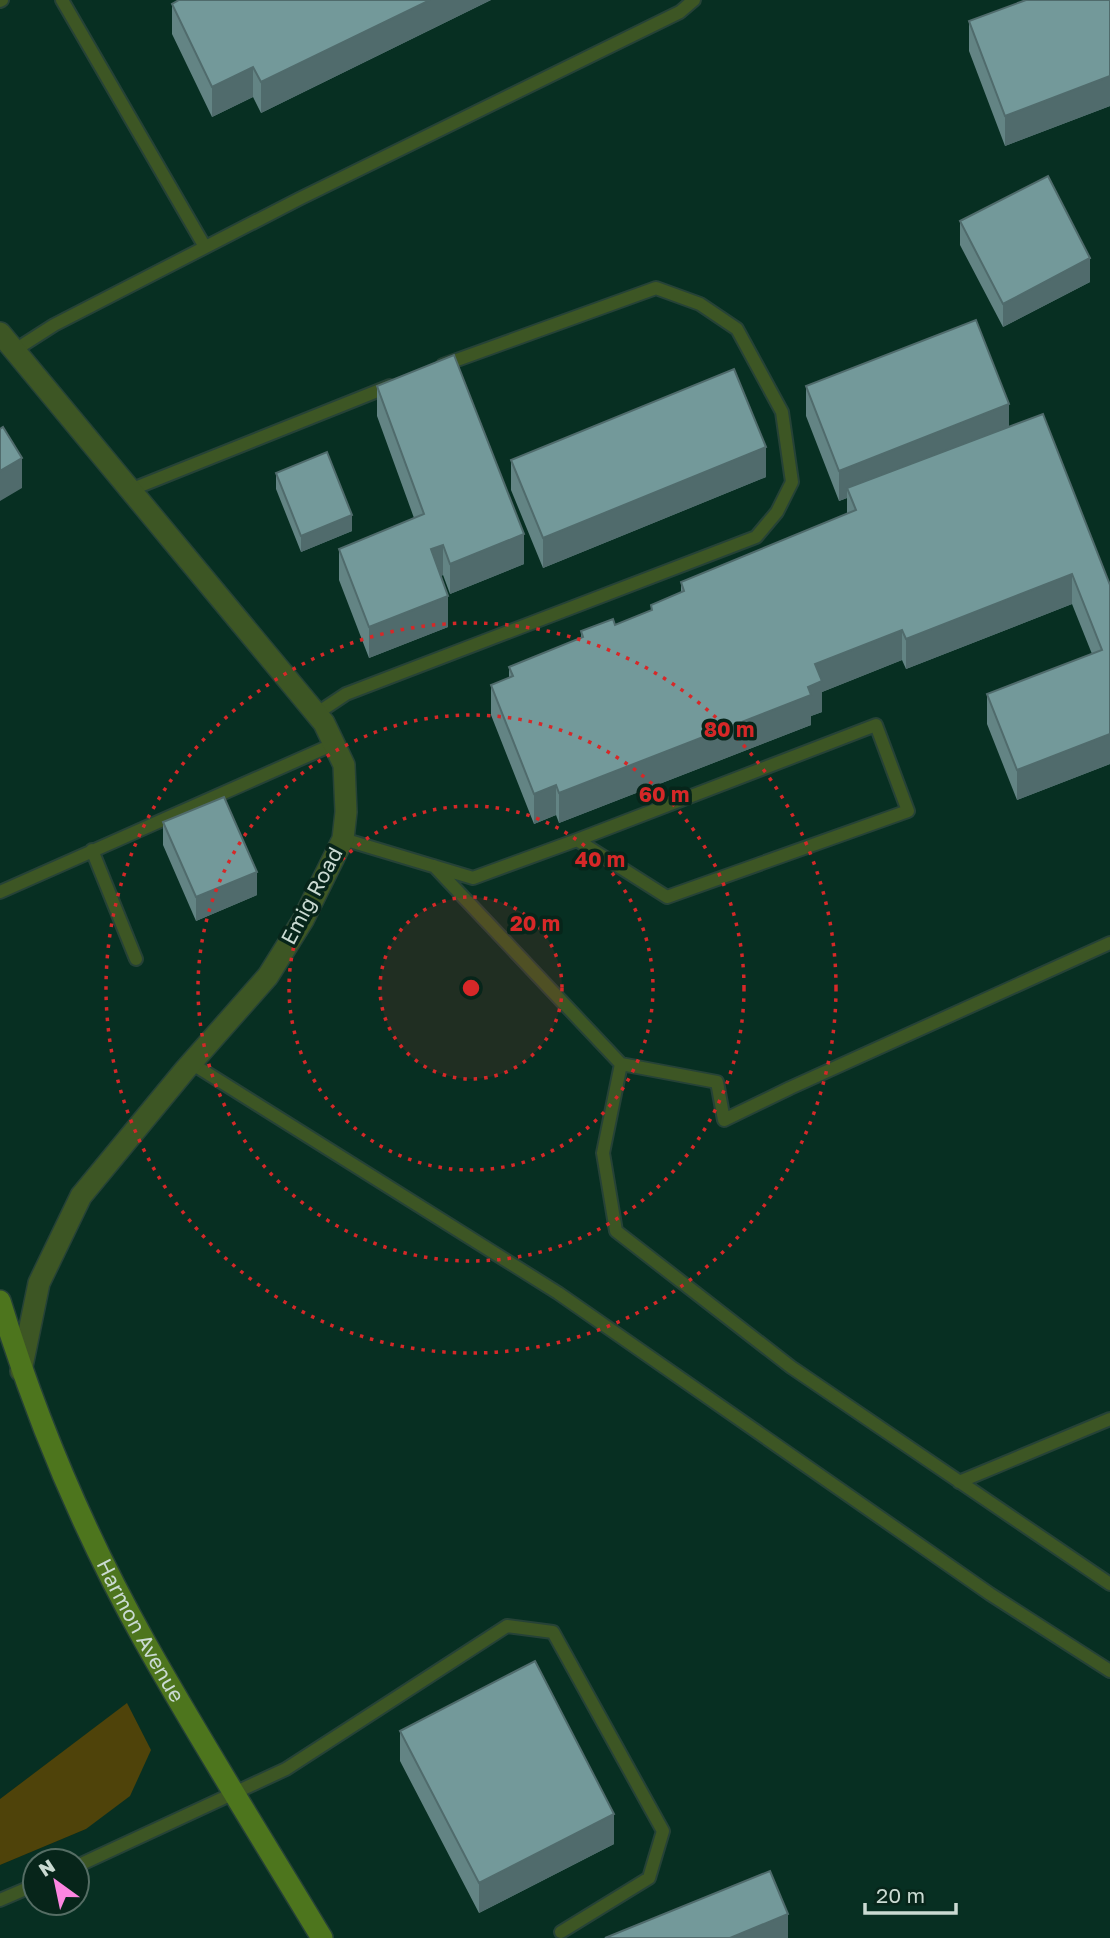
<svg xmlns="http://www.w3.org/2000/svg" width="1110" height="1938" viewBox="0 0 1110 1938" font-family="'Golos Text',sans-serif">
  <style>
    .built { fill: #072f22; fill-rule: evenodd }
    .forest { fill: #4f430a }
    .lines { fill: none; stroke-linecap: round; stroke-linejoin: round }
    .lane-casing { stroke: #264237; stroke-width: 16 }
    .street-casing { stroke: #264237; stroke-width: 24 }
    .secondary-casing { stroke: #264237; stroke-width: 24 }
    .lane { stroke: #3d5624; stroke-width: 12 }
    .street { stroke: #3d5624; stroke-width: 21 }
    .secondary { stroke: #4d751d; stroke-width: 21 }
    .wall { fill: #638484 }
    .shaded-wall { fill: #506b6c }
    .building { fill: #73999a; stroke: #506b6c; stroke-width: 2 }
    .ring { fill: none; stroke: #d62828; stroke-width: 3.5; stroke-dasharray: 3.5 7 }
    .labels { text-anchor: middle; stroke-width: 7; stroke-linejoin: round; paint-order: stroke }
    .street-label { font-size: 21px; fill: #cadad2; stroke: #07251a }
    .centre { fill: #d62828; stroke: #07251a; stroke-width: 3.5 }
    .ring-label { font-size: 21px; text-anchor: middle; font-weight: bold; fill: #d62828; stroke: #07251a; stroke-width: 7; stroke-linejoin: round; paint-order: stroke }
  </style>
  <rect width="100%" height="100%" fill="#07251a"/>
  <path class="built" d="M0,0H1110V1938H0V1865L86,1829L127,1704L0,1799ZM35,1861H77V1903H35Z"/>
  <path class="forest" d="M127,1703L151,1750L130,1796L86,1829L0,1865V1799Z"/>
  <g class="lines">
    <g class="lane-casing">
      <path id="lane" d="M62,0L205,247
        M0,1L2,0
        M15,350L54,325L299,199L680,12L694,0
        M130,490L390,386
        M316,714L346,694L756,537L777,512L792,482L782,412L737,329L700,304L656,288L443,365
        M343,839L473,878L577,840L876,725L908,811L667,897L577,840
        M92,850L136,959
        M434,866L621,1064L603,1153L616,1231L791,1367L1110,1584
        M0,892L334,744
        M191,1063L558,1293L990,1594L1110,1671
        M621,1064L717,1082L724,1120L790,1088L1110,943
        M959,1482L1110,1419
        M77,1866L286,1769L507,1626L553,1632L663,1831L649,1878L561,1932
        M0,1900L35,1885"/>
    </g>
    <g class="street-casing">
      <path id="street" d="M0,333L324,723L344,765L346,812L343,839L303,920L268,976L185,1070L81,1196L39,1283L21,1371"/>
    </g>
    <g class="secondary-casing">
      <g id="secondary">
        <path id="s1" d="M0,1301C36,1419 85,1535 145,1642C201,1742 263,1840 322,1938"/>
      </g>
    </g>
    <use href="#lane" class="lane"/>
    <use href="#street" class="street"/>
    <use href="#secondary" class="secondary"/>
  </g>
  <path class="wall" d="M179,0H491L261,113L253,97L212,117L172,34V4Z
    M1110,0V106L1005,146L969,51V21Z
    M960,221L1090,282L1003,327L960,245Z
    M377,386L524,564L450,594L443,575L441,576L448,627L369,658L339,580V549L414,518L377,416Z
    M806,386L1009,427L1110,585V764L1017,800L987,724V694L1092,654L1072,604L906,669L902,660L822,692V712L811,716V725L559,823L556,815L534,824L491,715V685L509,678V667L581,638V631L615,625L651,610V605L681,592V582L847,514V498L839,501L806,416Z
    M511,460L766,477L543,568L511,490Z
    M276,473L352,531L301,552L276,489Z
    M163,822L257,895L196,921L163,845Z
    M400,1731L614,1844L479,1913L400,1761Z"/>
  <path class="shaded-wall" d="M430,0H491L261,113V82Z
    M253,67V97L212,117V87Z
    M1110,76V106L1005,146V116Z
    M1090,258V282L1003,327V304Z
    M1009,404V435L847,488V498L839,501V471Z
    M766,447V477L543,568V538Z
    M22,458V488L0,501V471Z
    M352,515V531L301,552V536Z
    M524,534V564L450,594V564Z
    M443,545V575L431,580V549Z
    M1072,574V604L906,669V639Z
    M448,596V627L369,658V627Z
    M902,630V660L822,692V712L811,716V725L559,823V793L808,687L815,664Z
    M1110,734V764L1017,800V770Z
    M556,785V815L534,824V794Z
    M257,872V895L196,921V897Z
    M614,1814V1844L479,1913V1883Z
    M788,1914V1938H730Z"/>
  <path class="building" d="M179,0H430L261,82L253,67L212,87L172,4Z
    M1026,0H1110V76L1005,116L969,21Z
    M1048,176L1090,258L1003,304L960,221Z
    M976,320L1009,404L839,471L806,386Z
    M454,355L524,534L450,564L443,545L431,549L448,596L369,627L339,549L424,514L377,386Z
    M734,369L766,447L543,538L511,460Z
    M1043,414L1110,585V734L1017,770L987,694L1102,650L1072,574L906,639L902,630L815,664L822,681L808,687L811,695L559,793L556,785L534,794L491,685L513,676L509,667L583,637L581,631L613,619L615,625L652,610L651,605L684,591L681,582L856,510L847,488Z
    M3,427L22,458L0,471V429Z
    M327,452L352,515L301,536L276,473Z
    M224,797L257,872L196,897L163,822Z
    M535,1661L614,1814L479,1883L400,1731Z
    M770,1871L788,1914L730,1938H605Z"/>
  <circle cx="471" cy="988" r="91" fill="#d62828" fill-opacity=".12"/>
  <g class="ring">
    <circle cx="471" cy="988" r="91"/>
    <circle cx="471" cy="988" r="182"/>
    <circle cx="471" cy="988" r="273"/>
    <circle cx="471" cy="988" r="365"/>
  </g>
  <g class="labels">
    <g class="street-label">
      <text transform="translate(312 896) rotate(-62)" y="7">Emig Road</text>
      <text dy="7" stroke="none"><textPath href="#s1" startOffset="359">Harmon Avenue</textPath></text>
    </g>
  </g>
  <circle cx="471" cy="988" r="10" class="centre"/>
  <g class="ring-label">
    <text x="729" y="737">80 m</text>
    <text x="664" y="802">60 m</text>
    <text x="600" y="867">40 m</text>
    <text x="535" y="931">20 m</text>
  </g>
  <g transform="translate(56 1882) rotate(327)"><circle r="33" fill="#07251a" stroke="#556d64" stroke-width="2"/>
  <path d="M0-5L12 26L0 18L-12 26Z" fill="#fd86e1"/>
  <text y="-10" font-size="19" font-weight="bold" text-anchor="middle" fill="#cadad2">N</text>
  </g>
  <path d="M865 1903v10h91v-10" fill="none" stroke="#cadad2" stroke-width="3.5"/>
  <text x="876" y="1903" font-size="21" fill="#cadad2" stroke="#07251a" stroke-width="5" paint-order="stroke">20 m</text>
</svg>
